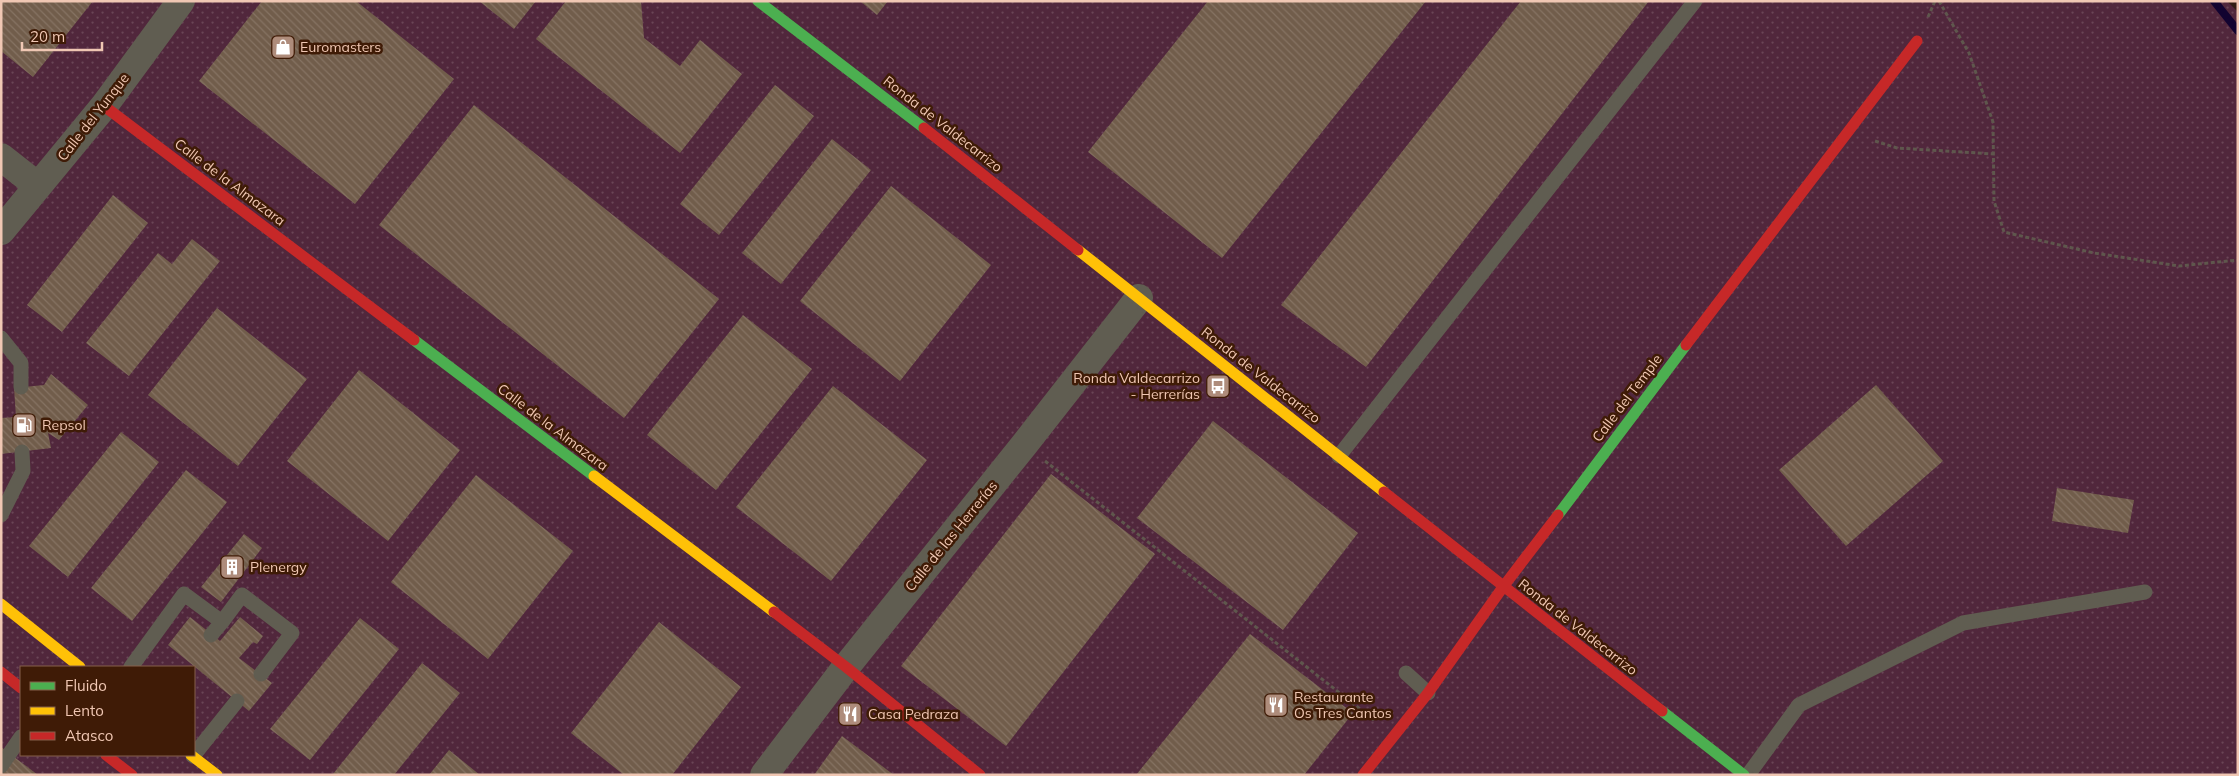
<svg xmlns="http://www.w3.org/2000/svg" width="2239" height="776" viewBox="0 0 2239 776" font-family="Mulish,sans-serif">
  <style>
    .park { fill: url(#park-dots); fill-rule: evenodd }
    .lines { fill: none; stroke-linecap: round; stroke-linejoin: round }
    .stream { stroke: #120330; stroke-width: 8 }
    .building { fill: url(#building-back-hatch) }
    .path { stroke: #5f574d; stroke-width: 3; stroke-dasharray: 4 2.5; stroke-linecap: butt }
    .lane { stroke: #605d51; stroke-width: 15 }
    .street { stroke: #605d51; stroke-width: 28 }
    .fast { stroke: #4caf50; stroke-width: 11 }
    .slow { stroke: #ffc107; stroke-width: 11 }
    .jam { stroke: #c62828; stroke-width: 11 }
    .labels { text-anchor: middle; stroke-width: 5; stroke-linejoin: round; paint-order: stroke }
    .poi-label { font-size: 14px; fill: #f0c7b3; stroke: #3f1b06; text-anchor: start }
    .street-label { font-size: 14px; fill: #f0c7b3; stroke: #3f1b06 }
  </style>
  <defs>
    <pattern id="park-dots" width="8" height="8" patternUnits="userSpaceOnUse" patternTransform="scale(1.25)"><rect width="8" height="8" fill="#51273c"/><path d="M2 2h.1M6 6h.1" fill="none" stroke="#6a4556" stroke-width="1.8" stroke-linecap="round"/></pattern>
    <pattern id="building-back-hatch" width="6" height="6" patternUnits="userSpaceOnUse" patternTransform="scale(1.25)"><rect width="6" height="6" fill="#715d4b"/><path d="M-1 5l2 2M0 0l6 6M5-1l2 2" fill="none" stroke="#867363"/></pattern>
  </defs>
  <rect width="100%" height="100%" fill="#321e13"/>
  <path class="park" d="M1,1H2227L2238,12V775H1ZM21,667H194V755H21Z"/>
  <g class="lines">
    <path class="stream" d="M2214,1L2238,31"/>
  </g>
  <path class="building" d="M1,1H93L33,77L1,51Z
    M262,1H356L454,79L355,204L199,81Z
    M479,1H536L514,29Z
    M566,1H641L644,38L680,66L700,40L742,74L680,153L536,39Z
    M860,1H888L877,15Z
    M1208,1H1426L1222,258L1088,152Z
    M1521,1H1649L1366,367L1281,305Z
    M775,85L814,116L719,235L680,204Z
    M474,105L719,299L624,418L379,225Z
    M832,139L871,170L781,284L742,253Z
    M891,186L991,265L900,381L800,301Z
    M113,195L148,223L62,332L27,305Z
    M192,239L220,261L129,376L86,343L158,253L172,264Z
    M217,308L307,379L238,466L148,395Z
    M743,315L812,369L716,490L647,435Z
    M359,370L460,450L388,541L287,461Z
    M51,374L88,405L59,440L48,433L51,448L1,454V418L16,417L14,388L44,385Z
    M1876,385L1943,461L1846,546L1779,470Z
    M833,386L927,460L831,581L736,507Z
    M1213,421L1358,533L1283,630L1137,518Z
    M121,432L159,462L68,577L29,546Z
    M186,470L227,502L132,621L91,588Z
    M1051,474L1155,554L1006,746L901,666Z
    M476,475L573,551L488,659L391,582Z
    M2057,488L2134,500L2128,533L2052,521Z
    M244,534L262,548L221,602L201,587Z
    M190,617L220,641L240,617L263,636L257,644L253,642L239,658L272,683L249,711L168,645Z
    M360,618L399,649L310,760L270,729Z
    M659,622L741,687L672,775H624L571,733Z
    M1250,634L1353,713L1304,775H1136Z
    M422,663L460,693L394,775H334L333,774Z
    M842,736L894,775H814Z
    M1,747L38,775H1Z
    M449,750L480,775H429Z"/>
  <g class="lines">
    <path class="path" d="M1939,1L1969,53L1993,122L1994,201L2004,232L2094,253L2179,266L2238,260
      M1928,17L1935,1
      M1875,141L1897,148L1994,154
      M1045,461L1374,720"/>
    <path class="lane" d="M1,338L21,363V387
      M1339,456L1695,1
      M1,515L23,471L22,452
      M211,635L222,622
      M131,667L184,594L222,622L242,595L292,633L261,674
      M1406,673L1428,693
      M193,756L237,701
      M1,766L21,737
      M1748,775L1799,705L1963,623L2145,592"/>
    <path class="street" d="M1,157L38,186
      M1,231L104,106L181,1
      M764,775L846,667L1024,445L1139,298"/>
    <path class="fast" d="M758,1L924,128
      M414,340L594,476
      M1558,515L1686,345
      M1662,711L1744,775"/>
    <path class="slow" d="M1078,250L1384,492
      M594,476L774,612
      M1,604L80,667
      M191,755L217,775"/>
    <path class="jam" d="M104,106L414,340
      M924,128L1078,250
      M1686,345L1917,41
      M1384,492L1662,711
      M774,612L846,667L980,775
      M1,672L21,688
      M106,755L132,775
      M1363,775L1428,693L1503,587L1558,515"/>
  </g>
  <defs>
    <g id="shop-square" transform="scale(1.25)"><rect x="-9" y="-9" width="18" height="18" rx="4" fill="#ae8c7b" stroke="#3f1b06"/><path d="M-5-2.5h2.3a2.7 3.5 0 0 1 5.4 0H5L5.5 6h-11ZM-1.5-2.5h3a1.5 2.3 0 0 0-3 0Z" fill="#fff"/></g>
    <g id="bus-square" transform="scale(1.25)"><rect x="-9" y="-9" width="18" height="18" rx="4" fill="#ae8c7b" stroke="#3f1b06"/><path d="M-5-6H5V4H4V6H2V4H-2V6H-4V4H-5ZM-3.5-4V0h7V-4ZM-3.5 1.2v1.5H-2V1.2ZM2 1.2v1.5H3.5V1.2Z" fill="#fff"/></g>
    <g id="fuel-square" transform="scale(1.25)"><rect x="-9" y="-9" width="18" height="18" rx="4" fill="#ae8c7b" stroke="#3f1b06"/><path d="M-5.5-6h7V0h2V4h1.3V-2.5L3-4.5l.8-.8L6-3V5H2.5V1h-1V6h-7ZM-4.2-4.7v3.2H.2V-4.7Z" fill="#fff"/></g>
    <g id="building-square" transform="scale(1.25)"><rect x="-9" y="-9" width="18" height="18" rx="4" fill="#ae8c7b" stroke="#3f1b06"/><path d="M-4-6H4V6H1V3H-1V6H-4ZM-2.5-4.3h1.7v1.8h-1.7ZM.8-4.3h1.7v1.8H.8ZM-2.5-1h1.7V.8h-1.7ZM.8-1h1.7V.8H.8Z" fill="#fff"/></g>
    <g id="restaurant-square" transform="scale(1.25)"><rect x="-9" y="-9" width="18" height="18" rx="4" fill="#ae8c7b" stroke="#3f1b06"/><path d="M-5-6h1v4h1v-4h1v4h1v-4h1v5L-1.5 .5V6h-2V.5L-5-1ZM5-6V6H3V1.5H1.5Q1.5-4 5-6Z" fill="#fff"/></g>
  </defs>
  <g fill-rule="evenodd">
    <use href="#shop-square" x="283" y="47"/>
    <use href="#bus-square" x="1218" y="386"/>
    <use href="#fuel-square" x="24" y="425"/>
    <use href="#building-square" x="232" y="567"/>
    <use href="#restaurant-square" x="1276" y="705"/>
    <use href="#restaurant-square" x="850" y="714"/>
  </g>
  <g class="labels">
    <g class="poi-label">
      <text x="300" y="52">Euromasters</text>
      <text x="1200" y="383" text-anchor="end">Ronda Valdecarrizo<tspan x="1200" dy="16">- Herrerías</tspan></text>
      <text x="42" y="430">Repsol</text>
      <text x="250" y="572">Plenergy</text>
      <text x="1294" y="702">Restaurante<tspan x="1294" dy="16">Os Tres Cantos</tspan></text>
      <text x="868" y="719">Casa Pedraza</text>
    </g>
    <g class="street-label">
      <text transform="translate(93 117) rotate(-52)" y="5">Calle del Yunque</text>
      <text transform="translate(943 124) rotate(38)" y="5">Ronda de Valdecarrizo</text>
      <text transform="translate(230 182) rotate(37)" y="5">Calle de la Almazara</text>
      <text transform="translate(1261 375) rotate(38)" y="5">Ronda de Valdecarrizo</text>
      <text transform="translate(1627 398) rotate(-53)" y="5">Calle del Temple</text>
      <text transform="translate(553 427) rotate(37)" y="5">Calle de la Almazara</text>
      <text transform="translate(951 536) rotate(-51)" y="5">Calle de las Herrerías</text>
      <text transform="translate(1578 627) rotate(38)" y="5">Ronda de Valdecarrizo</text>
    </g>
  </g>
  <rect width="2239" height="776" fill="none" stroke="#f0c7b3" stroke-width="5"/>
  <rect x="20" y="666" width="175" height="90" fill="#3f1b06" stroke="#86604b"/>
  <rect x="30" y="682" width="25" height="8" fill="#4caf50" stroke="#86604b"/>
  <text x="65" y="691" font-size="15" fill="#f0c7b3">Fluido</text>
  <rect x="30" y="707" width="25" height="8" fill="#ffc107" stroke="#86604b"/>
  <text x="65" y="716" font-size="15" fill="#f0c7b3">Lento</text>
  <rect x="30" y="732" width="25" height="8" fill="#c62828" stroke="#86604b"/>
  <text x="65" y="741" font-size="15" fill="#f0c7b3">Atasco</text>
  <path d="M22 42v8h80v-8" fill="none" stroke="#f0c7b3" stroke-width="2.5"/>
  <text x="30" y="42" font-size="15" fill="#f0c7b3" stroke="#3f1b06" stroke-width="4" paint-order="stroke">20 m</text>
</svg>
